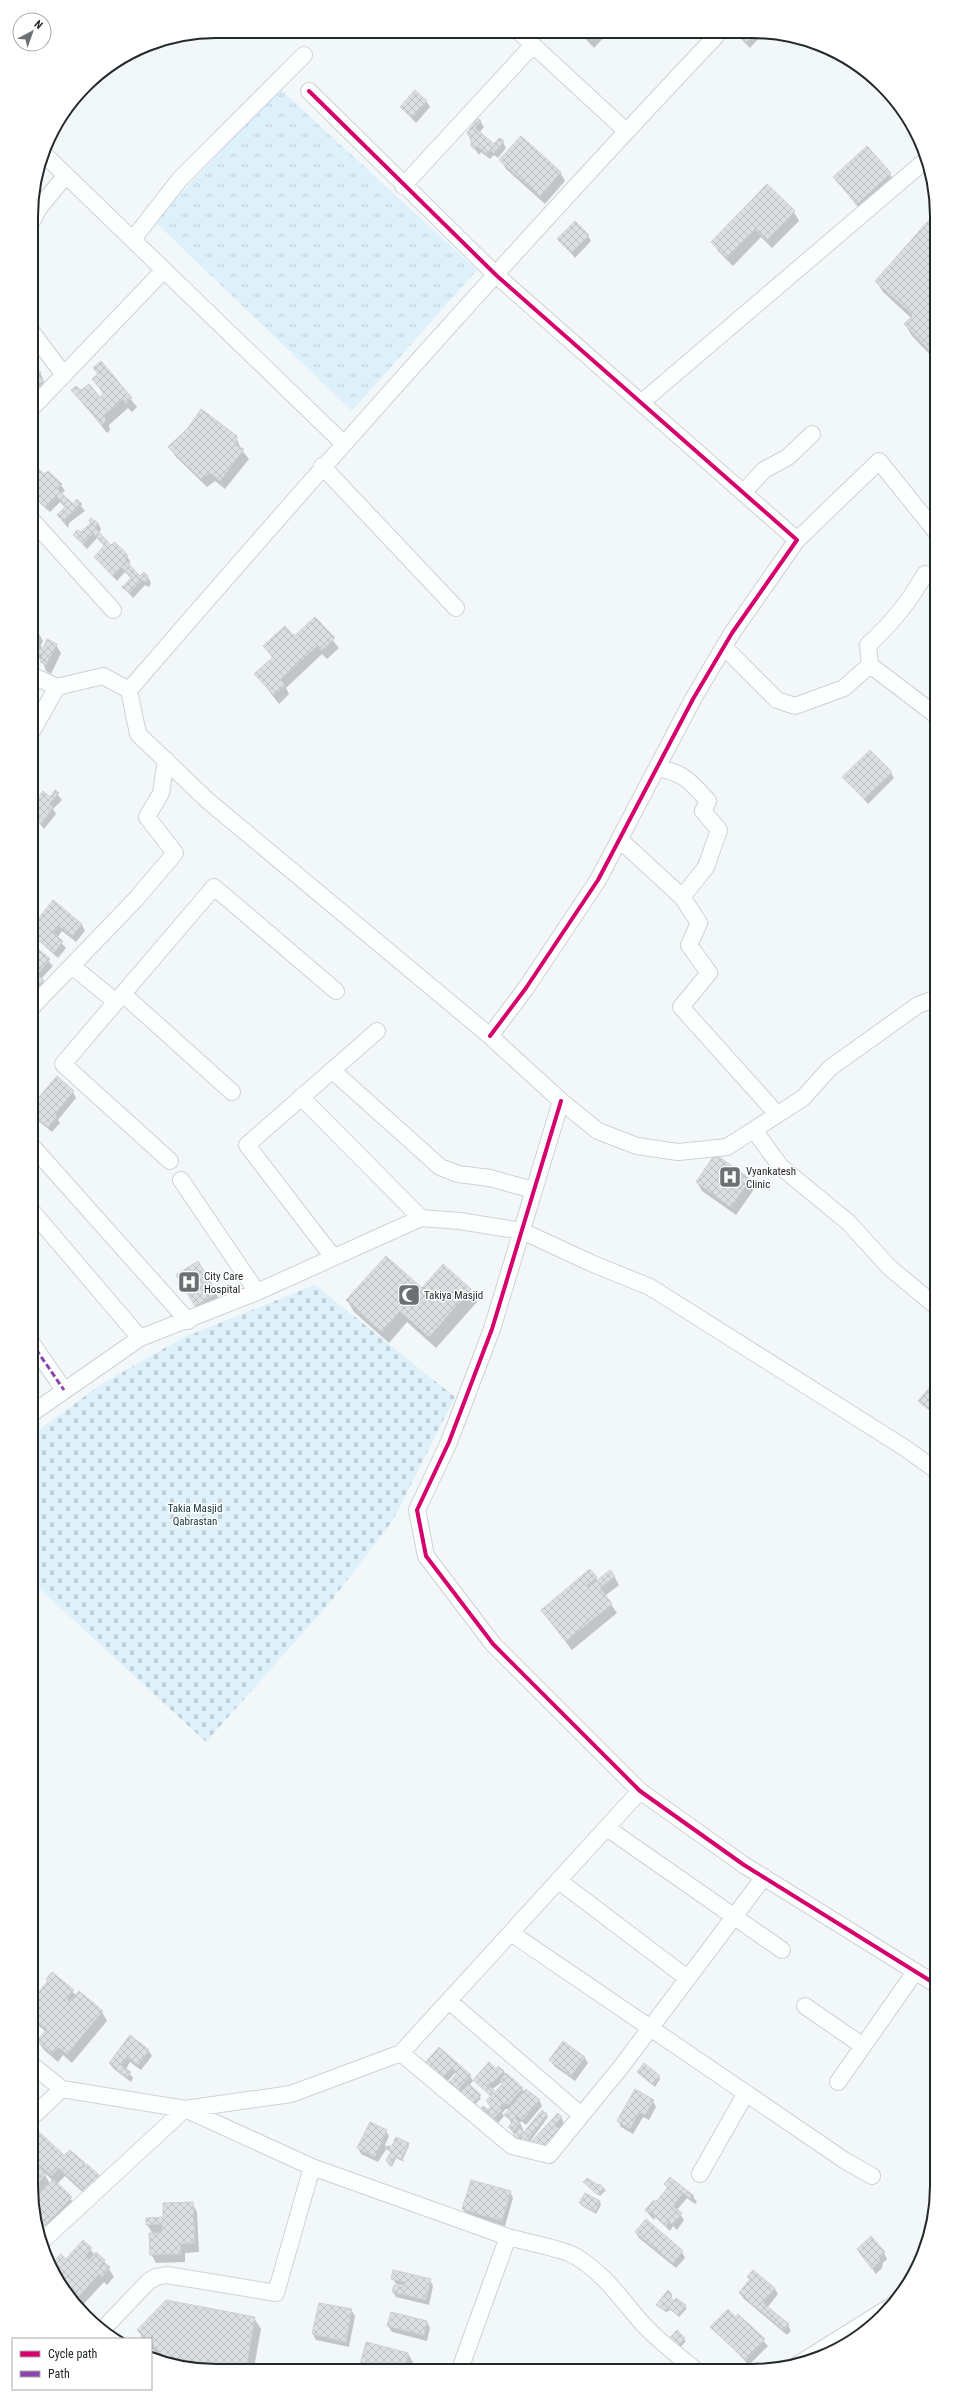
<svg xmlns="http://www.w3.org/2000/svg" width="968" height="2402" viewBox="0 0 968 2402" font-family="'Roboto Condensed',sans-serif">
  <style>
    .cemetery { fill: url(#cemetery-stones) }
    .park { fill: url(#park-tufts) }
    .shadow { fill: #0003; fill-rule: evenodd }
    .building { fill: url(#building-cross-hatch); stroke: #cdd1d4 }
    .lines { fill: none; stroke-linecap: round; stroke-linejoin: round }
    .minor-casing { stroke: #ced2d5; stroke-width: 18 }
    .minor { stroke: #fdfefe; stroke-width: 16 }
    .quiet { stroke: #8e44ad; stroke-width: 3; stroke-dasharray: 6 3; stroke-linecap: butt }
    .cycleway-casing { stroke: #fff; stroke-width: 6 }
    .cycleway { stroke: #d6006c; stroke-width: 4 }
    .labels { text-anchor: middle; stroke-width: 3; stroke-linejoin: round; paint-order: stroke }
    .poi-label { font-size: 11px; fill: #23282a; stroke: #fff; text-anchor: start }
    .park-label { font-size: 11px; fill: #143240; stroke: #fff }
    .rim { fill: none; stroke: #23282a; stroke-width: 2 }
  </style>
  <defs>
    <pattern id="cemetery-stones" width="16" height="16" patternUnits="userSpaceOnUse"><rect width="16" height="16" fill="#def1fb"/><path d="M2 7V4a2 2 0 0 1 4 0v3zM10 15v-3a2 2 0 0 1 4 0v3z" fill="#becfd7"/></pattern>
    <pattern id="park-tufts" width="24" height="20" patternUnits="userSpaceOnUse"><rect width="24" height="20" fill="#def1fb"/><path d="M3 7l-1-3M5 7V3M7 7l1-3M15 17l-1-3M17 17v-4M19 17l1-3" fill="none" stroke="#becfd7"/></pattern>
    <pattern id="building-cross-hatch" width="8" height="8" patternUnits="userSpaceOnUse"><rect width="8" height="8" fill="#dbdfe2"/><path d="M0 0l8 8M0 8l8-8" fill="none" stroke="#bcbfc2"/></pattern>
  </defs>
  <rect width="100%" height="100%" fill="#f2f7fa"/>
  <path class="cemetery" d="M315,1285L455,1397L393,1520L332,1600L206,1742L31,1581V1436L100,1385L182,1338Z"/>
  <path class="park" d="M280,89L477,270L352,411L154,221Z"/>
  <path class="shadow" d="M580,33H608L594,48Z
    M736,34H759L760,37L750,48Z
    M426,101L430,107L416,123L401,107Z
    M480,121L484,127L479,133L494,145L503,142L506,148L498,158L494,155L490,159L481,152L479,155L472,145L468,133Z
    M867,147L896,182L862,212L834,177Z
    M501,160L560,172L565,181L545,204L506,169Z
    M767,186L794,212L799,221L772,248L761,237L733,266L718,251L713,242Z
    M937,213V362L912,336L905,324L911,318L883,292L876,281Z
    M588,236L591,241L575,258L559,239Z
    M101,362L137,407L132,412L128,408L109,425L110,430L107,433L73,390L100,398L104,395L93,379L98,375L94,368Z
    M31,364L40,372L48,391L31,407Z
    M236,437L241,449L249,459L225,489L215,481L207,487L175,456L170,447Z
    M31,451L36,458L31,463Z
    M31,463L44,476L48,472L61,485L65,491L61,494L73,505L77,501L85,511L69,523L68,528L58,516L66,508L60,502L50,512L31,495V483L38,476L33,471L31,473Z
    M98,523L101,529L99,533L111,546L127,556L130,561L129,565L140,577H148L151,583L149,587L145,585L133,598L124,587L132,579L125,572L117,581L95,558L105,547L97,538L87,549L74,535Z
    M315,618L339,648L327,659L322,654L286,688L289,694L279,704L256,674L273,659L265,647L294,638Z
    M31,629L38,632L43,641L40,647L43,649L56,645L61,653L51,674L46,671L42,660L31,655Z
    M891,773L894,778L868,804L844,777Z
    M55,791L62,800L53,809L56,814L44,829L38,821L33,828L31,808L50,798Z
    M53,902L82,925L85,931L76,942L62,931L57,938L66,948L58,958L31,934V929Z
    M31,948L35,954L38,950L53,966L41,979L46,986L35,999L31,995Z
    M73,1092L76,1098L58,1120L60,1123L52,1132L31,1115V1095L39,1098Z
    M750,1179L755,1188L736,1215L702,1191L697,1182Z
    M198,1263L219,1299L199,1312L177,1275Z
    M422,1290H470L477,1302L436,1348L407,1322L389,1343L354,1312L347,1300Z
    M937,1381V1418L920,1401Z
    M614,1576L619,1585L605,1596L617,1613L572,1650L542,1611L596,1578L598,1581Z
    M52,1973L76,1995L102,2012L107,2021L72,2063L63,2055L58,2062L44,2050L38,2041L46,2032L37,2024L31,2031V2009Z
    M130,2037L148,2050L152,2056L141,2070L130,2062L126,2069L133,2078L131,2082L114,2069L110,2064Z
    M564,2042L585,2058L588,2063L575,2081L554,2066L551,2060Z
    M439,2049L470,2076L473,2081L469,2086L481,2098L473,2107L448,2085L457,2075L455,2073L445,2084L429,2070Z
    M496,2070L503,2071L525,2092L539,2100L542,2106L526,2125L521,2121L520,2123L523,2129L522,2131L524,2133L546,2114L548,2117L529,2143L523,2138L520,2141L509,2128L512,2124L506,2115L511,2109H506L502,2113L504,2116L498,2123L489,2114L486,2118L480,2110L485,2109L487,2113L491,2108L487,2101L491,2097L475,2080ZM502,2082L503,2084L494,2093L491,2090ZM499,2096L503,2099L501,2102L497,2098Z
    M639,2072L659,2077L660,2079L655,2087Z
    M636,2091L653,2101L656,2107L649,2120L643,2117L633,2134L621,2127L618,2121Z
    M561,2117L564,2123L558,2130L560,2132L575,2129L533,2141Z
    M370,2123L386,2131L389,2136L385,2145L387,2148L408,2144L409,2146L402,2161L396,2158L392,2167L389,2163L392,2153L387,2148L378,2162L361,2154L358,2148Z
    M37,2131L65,2157L70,2151L99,2177L104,2185L91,2200L65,2176L57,2184L74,2203L49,2230L35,2216L33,2202L35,2200L33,2198L31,2186V2137ZM44,2172L53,2181L50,2184L44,2173Z
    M670,2178L693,2197L697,2202L695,2204L687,2198L677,2210L684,2220L677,2230L673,2226L670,2231L655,2217L653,2219L646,2211L658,2202L668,2189L665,2184Z
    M585,2182L603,2188L605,2191L600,2196Z
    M510,2192L513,2198L505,2226L467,2215L463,2209Z
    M585,2194L600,2202L601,2205L596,2214L582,2206L580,2203Z
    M192,2203L197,2212L199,2252L185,2253V2262L156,2263L151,2254L153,2234L147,2225Z
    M636,2233L682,2252L685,2258L676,2268L639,2238Z
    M83,2242L95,2255L104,2261L114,2277L107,2285L104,2282L80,2308L56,2278L51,2266L66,2260Z
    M884,2253L887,2259L883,2263L882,2268L876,2274L862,2255Z
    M753,2271L775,2289L778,2294L767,2308L788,2325L791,2331L787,2335L743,2298L740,2293L750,2280L748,2277Z
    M392,2278L430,2280L433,2286L429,2305L396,2297L393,2292L405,2289V2286L396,2284Z
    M672,2294L671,2300L687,2308L679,2317L671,2310L666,2312L657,2305Z
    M351,2310L355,2316L349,2347L316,2340L313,2334Z
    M738,2315L768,2346L749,2365L712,2327Z
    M254,2318L261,2329L254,2368L180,2367L167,2363L151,2348V2339H143L138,2330Z
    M427,2322L430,2328L427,2341L392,2332L388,2326Z
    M684,2339L686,2341L678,2350L671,2343Z
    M408,2354L413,2362L411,2369H360Z"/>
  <path class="building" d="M738,34H754L746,43Z
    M415,90L427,101L412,118L400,107Z
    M478,118L481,121L475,128L494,144L499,138L504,141L494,153L490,150L487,154L478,147L475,150L471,146V139L467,133Z
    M521,136L561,172L540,196L499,160Z
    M867,146L891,173L857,204L833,177Z
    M767,184L795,211L767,240L755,229L727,258L711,242Z
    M936,212L937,216V358L904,324L913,315L875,281Z
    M575,221L589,235L571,253L557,239Z
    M101,361L132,398L126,404L123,399L104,415L106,420L102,425L71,390L76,386L81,390L89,384L100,397L104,393L92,379L98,374L93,368Z
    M31,362L41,372L37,375L44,381L31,393Z
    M201,409L237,436L236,446L244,449L220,481L210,473L201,479L168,447L188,428Z
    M31,462L44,474L48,471L62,484L57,489L73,504L77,499L82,504L66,517L65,523L57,515L66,506L56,497L46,507L31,493V482L38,475L31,468Z
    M91,518L98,523L95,528L111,545L115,542L128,555L125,560L140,576L144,572L148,576L146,582L142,580L129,593L122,587L132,577L121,567L113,576L94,557L105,545L93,533L83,544L73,535L77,530L81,532L91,523L89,520Z
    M315,617L335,638L321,651L317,646L280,680L285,685L274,695L254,674L273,657L263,646L285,626L294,636Z
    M31,628L38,632L33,642L43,648L47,639L57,644L46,665L40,662L43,655L31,649Z
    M870,750L892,772L864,799L842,777Z
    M55,790L59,793L49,804L53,807L41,824L37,821L41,816L37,813L31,820V806L43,791L50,797Z
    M53,900L82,924L72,937L59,926L53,933L63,941L54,953L31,934V928Z
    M38,949L50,959L37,975L44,980L32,994L31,957Z
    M57,1076L74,1091L55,1114L57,1116L48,1127L31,1113V1094L33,1091L39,1097Z
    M715,1154L750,1179L731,1207L696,1182Z
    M386,1256L422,1288L443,1264L471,1289L429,1337L400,1311L382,1332L346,1300Z
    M198,1261L217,1293L195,1306L176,1275Z
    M937,1379V1416L918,1401Z
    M590,1569L597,1577L586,1586L588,1588L610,1570L615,1576L600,1588L612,1604L566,1641L541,1610Z
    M52,1972L74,1990L67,1999L70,2002L79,1991L103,2011L67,2054L58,2047L52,2054L37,2041L47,2029L31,2017V2001L48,1981L46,1979Z
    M130,2035L149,2050L138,2065L127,2057L121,2065L131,2072L127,2077L109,2063Z
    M563,2041L585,2057L571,2076L549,2060Z
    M439,2047L471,2075L456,2092L447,2084L457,2074L451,2068L441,2079L424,2064Z
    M489,2062L496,2069L498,2066L504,2071L494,2081L487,2085L494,2090L490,2095L473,2080Z
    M644,2063L660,2076L653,2085L637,2072Z
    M506,2073L523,2088L509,2104L503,2103L499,2108L502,2110L494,2118L484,2110L482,2112L479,2110L483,2106L488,2110L491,2106L486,2101L493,2093L501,2099L494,2093L503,2083L500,2080Z
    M469,2084L481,2095L471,2105L459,2094Z
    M526,2089L540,2100L523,2120L517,2116L515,2118L520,2123L513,2132L508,2127L513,2122L504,2115Z
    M635,2089L654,2100L645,2115L639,2112L630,2129L617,2121Z
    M542,2110L547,2114L527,2141L521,2136L518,2139L513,2135L519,2128L524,2132Z
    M558,2113L562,2117L554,2125L560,2130L544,2153L532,2141Z
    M370,2122L387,2130L382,2141L385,2143H381L375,2157L357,2148Z
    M37,2130L64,2155L70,2150L85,2163L80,2171L87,2164L100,2176L85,2192L59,2168L52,2176L34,2160L32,2161L46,2174L32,2190L31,2136Z
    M396,2137L409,2143L402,2158L404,2161L395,2156L390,2166L386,2160L391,2152L385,2148L387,2146H392Z
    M670,2177L694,2196L691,2199L683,2193L673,2206L682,2213L673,2225L669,2221L666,2226L656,2217L653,2220L656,2216L645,2210L653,2201H657L668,2187L664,2184Z
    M587,2178L598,2185L600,2184L606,2191L603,2189L598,2195L583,2182Z
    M53,2179L72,2197L45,2225L35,2214L33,2201Z
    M471,2180L511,2191L502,2221L462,2209Z
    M585,2193L600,2201L595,2212L579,2203Z
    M193,2202L195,2243L180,2244L181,2254L150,2255L149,2233H162V2224L146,2225V2218L163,2217V2203Z
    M646,2219L683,2251L673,2263L635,2232Z
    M871,2236L885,2252L880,2257L879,2262L872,2269L857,2249Z
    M83,2240L92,2248L85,2256L89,2260L96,2252L105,2260L99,2267L101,2268L105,2263L110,2267L102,2277L99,2274L75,2300L56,2278L50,2265L61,2254L66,2259Z
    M393,2270L431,2279L426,2300L392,2292L394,2285L404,2287L405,2282L391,2279Z
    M753,2270L775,2288L763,2303L789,2324L784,2330L739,2293L750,2279L747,2277Z
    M668,2290L672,2294L670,2297L674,2301L676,2298L686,2305L678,2315L669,2308L664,2310L656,2305Z
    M166,2300L255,2317L246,2368L180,2367L174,2365L151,2344V2339H146L137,2330Z
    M319,2303L352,2309L346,2342L312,2334Z
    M728,2309L735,2317L738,2314L765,2339L746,2360L710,2327Z
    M391,2312L427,2321L424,2335L387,2326Z
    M677,2330L685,2338L676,2348L668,2340Z
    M366,2342L408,2353L405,2369H359Z"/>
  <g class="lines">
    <g class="minor-casing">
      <path id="minor" d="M520,33L626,131
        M309,91L496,275L797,540L732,633L693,699L598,880L526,988L490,1036
        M45,155L343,443
        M403,186L533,45
        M31,223L39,208L66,175
        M133,239L180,179L304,55
        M31,331L64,375
        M642,402L927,159
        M31,409L164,270
        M322,466L456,608
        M743,493L764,470L788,457L812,434
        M31,519L113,610
        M797,540L879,461L937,533
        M724,647L777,700L795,706L844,688L870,665L868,645C891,624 910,601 925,574
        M870,665L937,716
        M31,675L57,687L103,676L129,690L138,734L207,800L490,1036L561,1101L598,1131L637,1146L678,1152L727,1147L803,1098L830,1068L918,1005L937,998
        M129,690C321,468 516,247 718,34
        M31,733L57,687
        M657,768C683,772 691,782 708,801L703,811L719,830L706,867L682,897L699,923L689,945L709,973L681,1007L777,1114
        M620,840L682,897
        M72,966L116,1002
        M123,994L232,1092
        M31,1008L136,899L175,853L147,817L161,793L166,760
        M333,1071L440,1167L458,1174L490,1178L533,1190
        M301,1097L421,1218
        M561,1101L492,1329L449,1442L417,1510L426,1556L493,1644L640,1791L744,1865L937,1985
        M754,1130L781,1167L848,1222L889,1267L937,1307
        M31,1145L188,1321
        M170,1161L63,1064L214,887L336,991
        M181,1180L257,1292
        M31,1210L140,1338
        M333,1257L247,1145L377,1031
        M31,1342L64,1390
        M31,1414L140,1338L257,1292L421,1218L460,1221L522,1231L591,1263L650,1287L905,1448L937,1471
        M607,1828L782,1950
        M559,1881L687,1978
        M511,1933L844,2160L872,2176
        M449,2001L581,2115
        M805,2006L863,2046
        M401,2053L512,2146L549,2155L621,2067L764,1877
        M31,2064L62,2089L185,2109L291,2094L401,2053L640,1791
        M838,2082L915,1972
        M31,2118L62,2089
        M700,2174L746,2093
        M41,2242L185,2109L312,2167L508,2237
        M102,2330L149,2281L156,2277L167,2275L276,2293L312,2167
        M797,2365L893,2305
        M460,2369L508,2237C525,2242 561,2248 575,2256C605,2274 620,2298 642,2323C658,2341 678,2355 697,2371"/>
    </g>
    <use href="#minor" class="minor"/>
    <path class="quiet" d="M31,1342L64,1390"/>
    <g class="cycleway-casing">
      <path id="cycleway" d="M309,91L496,275L797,540L732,633L693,699L598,880L526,988L490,1036
        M561,1101L492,1329L449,1442L417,1510L426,1556L493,1644L640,1791L744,1865L937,1985"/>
    </g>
    <use href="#cycleway" class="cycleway"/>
  </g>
  <defs>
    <g id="hospital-square" transform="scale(1.15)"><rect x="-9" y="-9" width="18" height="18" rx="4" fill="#6b7073" stroke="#fff"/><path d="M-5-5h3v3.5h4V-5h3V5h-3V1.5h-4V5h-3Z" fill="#fff"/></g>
    <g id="mosque-square" transform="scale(1.15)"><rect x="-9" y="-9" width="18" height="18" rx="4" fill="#6b7073" stroke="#fff"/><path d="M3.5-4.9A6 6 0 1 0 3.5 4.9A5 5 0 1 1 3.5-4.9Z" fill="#fff"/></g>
  </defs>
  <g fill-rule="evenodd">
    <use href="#hospital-square" x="730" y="1177"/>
    <use href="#hospital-square" x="189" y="1282"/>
    <use href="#mosque-square" x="409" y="1295"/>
  </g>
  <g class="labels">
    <g class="poi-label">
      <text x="746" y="1175">Vyankatesh<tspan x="746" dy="13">Clinic</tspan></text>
      <text x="204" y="1280">City Care<tspan x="204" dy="13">Hospital</tspan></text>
      <text x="424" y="1299">Takiya Masjid</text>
    </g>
    <g class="park-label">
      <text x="195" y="1512">Takia Masjid<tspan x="195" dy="13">Qabrastan</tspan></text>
    </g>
  </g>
  <path d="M0 0H968V2402H0ZM216 38H752A178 178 0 0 1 930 216V2186A178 178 0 0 1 752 2364H216A178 178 0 0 1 38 2186V216A178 178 0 0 1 216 38Z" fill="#fff" fill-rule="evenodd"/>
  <path class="rim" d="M216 38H752A178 178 0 0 1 930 216V2186A178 178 0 0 1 752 2364H216A178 178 0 0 1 38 2186V216A178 178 0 0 1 216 38Z"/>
  <rect x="12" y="2338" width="140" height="52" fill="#ffffff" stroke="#a7a9aa"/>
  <rect x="20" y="2351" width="20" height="6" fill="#d6006c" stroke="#a7a9aa"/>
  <text x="48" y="2358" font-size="12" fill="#23282a">Cycle path</text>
  <rect x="20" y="2371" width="20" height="6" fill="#8e44ad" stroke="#a7a9aa"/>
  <text x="48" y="2378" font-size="12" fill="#23282a">Path</text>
  <g transform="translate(32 32) rotate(41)"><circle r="19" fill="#ffffff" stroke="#a7a9aa"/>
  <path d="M0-3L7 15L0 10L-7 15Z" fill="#6b7073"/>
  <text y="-6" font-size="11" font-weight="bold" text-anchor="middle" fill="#23282a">N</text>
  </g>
</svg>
